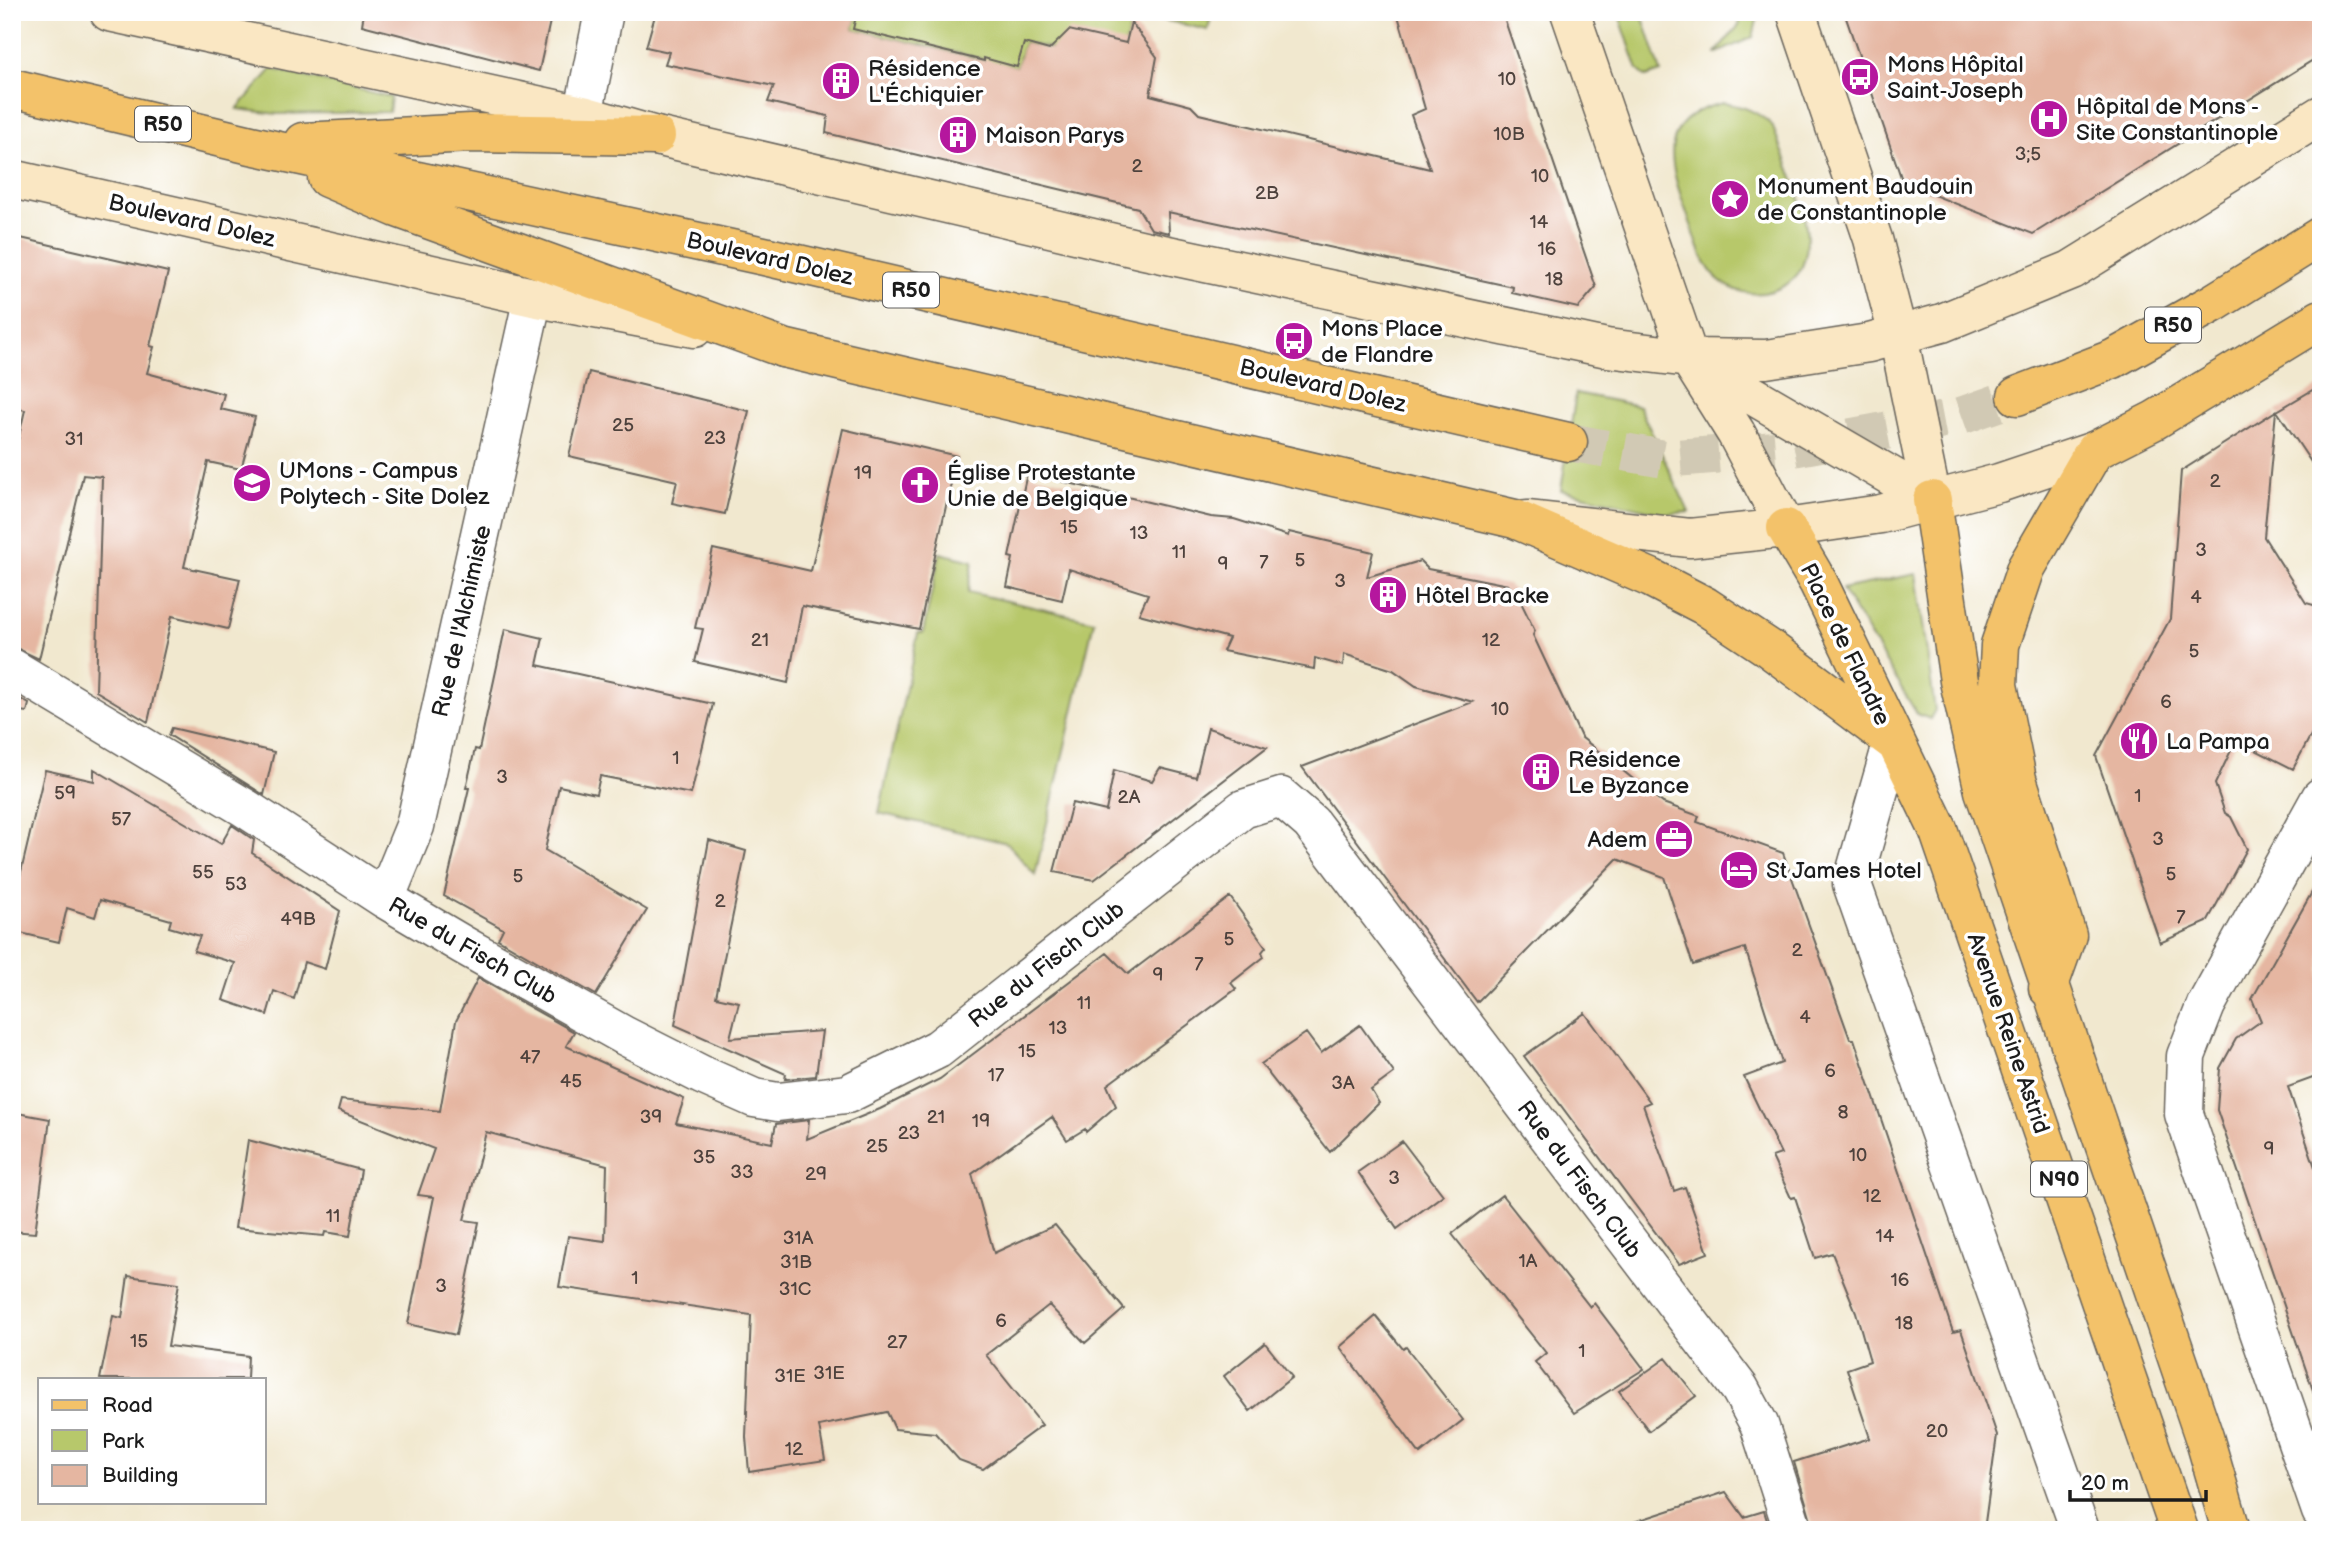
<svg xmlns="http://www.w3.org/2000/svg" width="2333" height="1542" viewBox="0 0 2333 1542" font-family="'Balsamiq Sans',sans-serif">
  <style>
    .green { fill: #b7c86b; stroke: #6a7244; stroke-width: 2 }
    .building { fill: #e5b6a1 }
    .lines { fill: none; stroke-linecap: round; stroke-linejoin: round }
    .highway-tunnel { stroke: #d1c9b4; stroke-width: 38; stroke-dasharray: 38 19; stroke-linecap: butt }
    .street-casing { stroke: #67635b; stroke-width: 41 }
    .secondary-casing { stroke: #67635b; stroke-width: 41 }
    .primary-casing { stroke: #67635b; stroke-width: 41 }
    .highway-casing { stroke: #67635b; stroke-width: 41 }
    .street { stroke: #fff; stroke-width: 38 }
    .secondary { stroke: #fae7c3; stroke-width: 38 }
    .primary { stroke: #f3c26a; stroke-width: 38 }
    .highway { stroke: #f3c26a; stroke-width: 38 }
    .labels { text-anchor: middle; stroke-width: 7; stroke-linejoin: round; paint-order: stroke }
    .number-label { font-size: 19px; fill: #4e423d }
    .shield { fill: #fff; stroke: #606060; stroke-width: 2 }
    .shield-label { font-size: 21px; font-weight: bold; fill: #1c1c1c }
    .poi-label { font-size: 23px; fill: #1c1c1c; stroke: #fff; text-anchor: start }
    .street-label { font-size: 23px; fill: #1c1c1c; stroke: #fff }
  </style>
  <rect width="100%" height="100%" fill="#fff"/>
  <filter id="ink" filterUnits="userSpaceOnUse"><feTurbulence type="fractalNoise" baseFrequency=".0143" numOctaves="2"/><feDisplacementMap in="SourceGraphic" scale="14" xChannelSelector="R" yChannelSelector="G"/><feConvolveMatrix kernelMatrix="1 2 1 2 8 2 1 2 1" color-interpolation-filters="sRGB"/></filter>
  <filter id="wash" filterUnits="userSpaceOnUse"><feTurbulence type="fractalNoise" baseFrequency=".00686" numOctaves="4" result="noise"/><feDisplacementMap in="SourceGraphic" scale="28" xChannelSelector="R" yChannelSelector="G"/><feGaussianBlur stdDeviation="1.57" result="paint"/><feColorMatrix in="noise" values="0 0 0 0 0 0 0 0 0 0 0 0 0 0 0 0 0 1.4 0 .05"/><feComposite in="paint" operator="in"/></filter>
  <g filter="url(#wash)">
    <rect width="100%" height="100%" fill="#f1e8cf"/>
    <path class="green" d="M857,12H1134L1120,62L1024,43L1017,67L853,29Z
      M1160,12H1212L1208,30L1159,19Z
      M1618,12H1641L1661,72L1646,77L1638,70Z
      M1736,12H1759L1753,37L1715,54L1740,24Z
      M272,69L391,97L389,112L277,114L237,109Z
      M1723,103C1743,106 1757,111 1772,125C1788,168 1842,270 1772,291C1753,297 1733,292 1718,279C1702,265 1697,241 1690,222C1672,172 1650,119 1723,103Z
      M1576,393L1639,406L1689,512L1664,514L1561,490Z
      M940,553L973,561L968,592L1094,621L1035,875L1007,843L879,813L918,633H923Z
      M1916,574L1935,710L1930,719L1917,714L1842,589Z"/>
    <g id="blocks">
      <path class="building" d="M364,12H552L539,71L362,25Z
        M656,12H857L853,29L984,61V58L1017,67L1024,43L1049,50L1069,30L1126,43L1131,22L1157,57L1150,95L1191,106L1199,114L1430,169L1411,115L1425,109L1397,12H1502L1596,287L1578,308L1512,293L1513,287L1168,212L1169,233L1151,229L1138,208L826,133L828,116L768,102L774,86L665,64L669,52L646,47Z
        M1844,12H2321V55L2033,234L1903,183Z
        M12,236L168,272L150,346L154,347L147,373L224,394L220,409L255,417L241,469L208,462L184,567L240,579L228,629L172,616L148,722L96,691L102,477L83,475L39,659L12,646V466L25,410L12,407Z
        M589,372L749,411L725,514L672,503L677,481L569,456Z
        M2321,385V477L2277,411Z
        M2276,411L2264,537L2306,603L2321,607V716L2293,769L2236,740L2215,784L2225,813L2231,817L2247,849L2207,922L2160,943L2096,756L2170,619L2181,471Z
        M843,429L957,456L919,629L802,606L788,683L695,662L703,629L695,628L713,549L811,571Z
        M1027,473L1211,517L1234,519L1288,536L1289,532L1373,552L1367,577L1420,561L1428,569L1508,585L1517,594L1535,631L1533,635L1581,737L1663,803L1699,816L1697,822L1783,853L1850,1039H1854L1953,1332L1961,1330L1997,1435L1984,1530H1814L1794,1462L1870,1438L1847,1369L1870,1361L1856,1312L1832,1253L1815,1258L1795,1197L1791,1198L1772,1157L1781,1154L1744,1077L1782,1063L1745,948L1693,965L1664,877L1617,859L1477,1002L1302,767L1473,702L1416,686L1393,670L1344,654L1343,666L1315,658L1314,669L1223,651L1229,638L1139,614L1148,594L1069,569L1062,600L1007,587L1013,558L1009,557Z
        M505,629L543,638L537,665L713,704L691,794L600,776L596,794L559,786L545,850L647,910L596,995L498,939L503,929L444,896L469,788H466L475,749L479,750Z
        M12,694L29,704L27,712L12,710Z
        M172,728L274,752L264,795L169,735Z
        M1208,728L1267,747L1094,880L1054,872L1072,803L1106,811L1114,770L1152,781L1160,768L1196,777Z
        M94,769L221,844L232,825L254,840L252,853L340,911L325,969L304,962L294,999L274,991L267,1015L223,1000L235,963L194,951L200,936L169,927L171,920L100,900L95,917L67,908L59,942L12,931V910L45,770L94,781Z
        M709,840L746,851L716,997L739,1002L730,1038L822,1031L816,1076L785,1079L786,1074L675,1025Z
        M2321,876V1075L2288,1087L2321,1185V1395L2315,1396L2217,1110L2220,1068L2236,1039L2261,1021L2252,999Z
        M1230,897L1266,947L1262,952L1264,957L1231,983L1236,989L1107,1085L1116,1106L1086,1132L1085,1129L1067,1140L1052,1117L972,1174L994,1253L1055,1225L1124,1309L1085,1343L1049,1305L986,1355L1042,1425L983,1469L959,1460L935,1433L895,1429L887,1412L819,1426L825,1460L749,1472L746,1437L751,1315L559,1287L568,1236L605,1241L607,1165L486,1132L464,1220L479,1222L456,1335L408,1324L434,1197L418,1195L434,1149L338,1111L341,1100L440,1111L456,1021L478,978L574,1032L566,1046L684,1099L676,1123L772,1143L776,1124L809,1120L807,1139L880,1109L940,1079L1107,953L1128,974Z
        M1585,1013L1650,1102L1643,1105L1674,1191L1685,1187L1708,1253L1679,1264L1524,1056Z
        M1360,1025L1394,1073L1371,1090L1379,1103L1330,1152L1261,1064L1306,1033L1321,1053Z
        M12,1112L50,1119L35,1233L12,1231Z
        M248,1140L361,1170L350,1236L325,1232L324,1236L235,1228Z
        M1402,1141L1443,1195L1397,1229L1358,1172Z
        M1502,1195L1590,1307L1594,1303L1644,1369L1574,1413L1535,1362L1546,1353L1452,1234Z
        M128,1276L179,1283L168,1346L248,1356L247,1379H100L113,1316L122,1318Z
        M1376,1316L1403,1349L1406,1347L1463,1420L1420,1454L1340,1347Z
        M1265,1343L1292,1377L1250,1411L1224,1376Z
        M1666,1358L1696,1396L1649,1431L1619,1391Z
        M1726,1492L1744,1517L1764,1511L1770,1530H1632L1631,1523Z"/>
    </g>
  </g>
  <g filter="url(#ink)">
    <use href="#blocks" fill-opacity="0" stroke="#67635b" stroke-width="2"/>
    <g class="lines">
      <path class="highway-tunnel" d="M1568,442L1664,459L1788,449L1955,418L2017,396"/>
      <g class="street-casing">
        <path id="street" d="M583,115L604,12
          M12,668L245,808L385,899L463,945L625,1036L702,1075L754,1098L778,1102L847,1094L938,1049L1243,809L1281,797L1311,823L1740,1389L1759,1424L1793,1530
          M1893,741L1852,884L2080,1530
          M2321,797L2206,1005L2186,1056L2184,1114L2321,1511
          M385,899L415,826L533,297"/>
      </g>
      <g class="secondary-casing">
        <path id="secondary" d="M109,12L583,115L656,136L1144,250L1607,348L1689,358L1766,359L1869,343L1942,323L2071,270L2321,115
          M1570,12L1689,358L1736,433L1786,528
          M1796,12L1873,239L1898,335L1932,500
          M12,179L533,297L694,328
          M1694,361L1932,500
          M1527,520L1690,538L1786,528L1881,514L1999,483L2094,451"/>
      </g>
      <g class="primary-casing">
        <path id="primary" d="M783,348L1515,519L1651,578L1705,606L1770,649L1893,741
          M1932,500L1959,681L1984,791L2204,1437L2231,1530
          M1786,528L1818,582L1938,829L2179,1530
          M2048,988L2067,935L2017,779L1998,685L2000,645L2026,568L2094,451L2155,420L2321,319"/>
      </g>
      <g class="highway-casing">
        <path id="highway" d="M12,88L251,145L764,256L1568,442
          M303,142L470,133L656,136
          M327,178L397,208L783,348
          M2017,396L2113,359L2215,302L2321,236"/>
      </g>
      <use href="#street" class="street"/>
      <use href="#secondary" class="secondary"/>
      <use href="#primary" class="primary"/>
      <use href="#highway" class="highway"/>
    </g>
  </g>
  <defs>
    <g id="bus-disc" transform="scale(2.0125)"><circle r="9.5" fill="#b5179e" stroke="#fff"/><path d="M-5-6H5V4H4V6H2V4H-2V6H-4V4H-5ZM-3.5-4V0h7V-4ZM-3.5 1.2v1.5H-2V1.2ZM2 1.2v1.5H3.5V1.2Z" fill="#fff"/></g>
    <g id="building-disc" transform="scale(2.0125)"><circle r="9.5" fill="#b5179e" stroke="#fff"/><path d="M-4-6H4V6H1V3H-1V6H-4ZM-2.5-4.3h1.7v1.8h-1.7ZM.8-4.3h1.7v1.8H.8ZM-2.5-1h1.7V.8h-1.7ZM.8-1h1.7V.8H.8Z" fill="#fff"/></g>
    <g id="hospital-disc" transform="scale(2.0125)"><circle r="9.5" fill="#b5179e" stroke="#fff"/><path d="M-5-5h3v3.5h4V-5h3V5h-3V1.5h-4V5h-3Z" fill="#fff"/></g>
    <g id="sight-disc" transform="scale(2.0125)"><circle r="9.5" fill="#b5179e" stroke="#fff"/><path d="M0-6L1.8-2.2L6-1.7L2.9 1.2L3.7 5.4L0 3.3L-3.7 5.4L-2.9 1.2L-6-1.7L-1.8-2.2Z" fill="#fff"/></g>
    <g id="university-disc" transform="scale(2.0125)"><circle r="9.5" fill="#b5179e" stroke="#fff"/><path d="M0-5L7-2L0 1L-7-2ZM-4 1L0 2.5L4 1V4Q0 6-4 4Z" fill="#fff"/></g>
    <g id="church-disc" transform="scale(2.0125)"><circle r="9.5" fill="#b5179e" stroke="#fff"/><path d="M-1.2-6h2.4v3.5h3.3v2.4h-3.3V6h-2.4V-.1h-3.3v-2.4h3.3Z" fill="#fff"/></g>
    <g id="restaurant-disc" transform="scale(2.0125)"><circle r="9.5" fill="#b5179e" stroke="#fff"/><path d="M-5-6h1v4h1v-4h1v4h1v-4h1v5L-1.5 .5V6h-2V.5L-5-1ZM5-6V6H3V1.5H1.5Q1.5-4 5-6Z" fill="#fff"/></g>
    <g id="office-disc" transform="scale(2.0125)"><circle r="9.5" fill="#b5179e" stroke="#fff"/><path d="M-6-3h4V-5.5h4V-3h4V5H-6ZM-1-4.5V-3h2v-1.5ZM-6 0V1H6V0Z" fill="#fff"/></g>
    <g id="hotel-disc" transform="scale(2.0125)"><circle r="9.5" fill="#b5179e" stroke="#fff"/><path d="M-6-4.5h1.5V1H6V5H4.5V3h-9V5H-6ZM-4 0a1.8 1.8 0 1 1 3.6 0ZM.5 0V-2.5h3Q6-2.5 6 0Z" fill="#fff"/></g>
  </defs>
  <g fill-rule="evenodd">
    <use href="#bus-disc" x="1860" y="77"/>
    <use href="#building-disc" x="841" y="81"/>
    <use href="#hospital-disc" x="2049" y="119"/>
    <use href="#building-disc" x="958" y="135"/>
    <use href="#sight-disc" x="1730" y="199"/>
    <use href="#bus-disc" x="1294" y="341"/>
    <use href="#university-disc" x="252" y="483"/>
    <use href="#church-disc" x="920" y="485"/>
    <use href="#building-disc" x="1388" y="595"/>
    <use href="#restaurant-disc" x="2139" y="741"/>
    <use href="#building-disc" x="1541" y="772"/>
    <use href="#office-disc" x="1674" y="839"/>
    <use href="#hotel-disc" x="1739" y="870"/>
  </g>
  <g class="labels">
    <g class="number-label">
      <text x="1507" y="85">10</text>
      <text x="1509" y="140">10B</text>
      <text x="2028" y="160">3;5</text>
      <text x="1137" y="172">2</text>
      <text x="1540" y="182">10</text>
      <text x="1267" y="199">2B</text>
      <text x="1539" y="228">14</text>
      <text x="1547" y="255">16</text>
      <text x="1554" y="285">18</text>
      <text x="623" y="431">25</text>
      <text x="715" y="444">23</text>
      <text x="74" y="445">31</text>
      <text x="863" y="479">19</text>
      <text x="2215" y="487">2</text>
      <text x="1069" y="533">15</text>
      <text x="1139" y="539">13</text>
      <text x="2201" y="556">3</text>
      <text x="1179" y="558">11</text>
      <text x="1300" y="566">5</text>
      <text x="1264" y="568">7</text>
      <text x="1223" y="570">9</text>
      <text x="1340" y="587">3</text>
      <text x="2196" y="603">4</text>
      <text x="760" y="646">21</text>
      <text x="1491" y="646">12</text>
      <text x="2194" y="657">5</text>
      <text x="2166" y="708">6</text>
      <text x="1500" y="715">10</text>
      <text x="676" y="764">1</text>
      <text x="502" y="783">3</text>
      <text x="65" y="799">59</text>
      <text x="2138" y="802">1</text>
      <text x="1129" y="803">2A</text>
      <text x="121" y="825">57</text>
      <text x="2158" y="845">3</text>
      <text x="203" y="878">55</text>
      <text x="2171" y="880">5</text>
      <text x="518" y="882">5</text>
      <text x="236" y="890">53</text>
      <text x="720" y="907">2</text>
      <text x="2181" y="923">7</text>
      <text x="298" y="925">49B</text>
      <text x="1229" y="945">5</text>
      <text x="1797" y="956">2</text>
      <text x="1199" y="970">7</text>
      <text x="1158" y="981">9</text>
      <text x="1084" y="1009">11</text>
      <text x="1805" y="1023">4</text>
      <text x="1058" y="1034">13</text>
      <text x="1027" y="1057">15</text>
      <text x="530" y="1063">47</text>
      <text x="1830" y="1077">6</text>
      <text x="996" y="1081">17</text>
      <text x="571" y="1087">45</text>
      <text x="1343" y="1089">3A</text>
      <text x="1843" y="1118">8</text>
      <text x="651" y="1123">39</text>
      <text x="936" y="1123">21</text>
      <text x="981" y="1127">19</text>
      <text x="909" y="1139">23</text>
      <text x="877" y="1152">25</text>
      <text x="2269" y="1155">9</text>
      <text x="1858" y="1161">10</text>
      <text x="704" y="1163">35</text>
      <text x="742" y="1178">33</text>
      <text x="816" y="1180">29</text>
      <text x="1394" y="1184">3</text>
      <text x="1872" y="1202">12</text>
      <text x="333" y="1222">11</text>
      <text x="1885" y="1242">14</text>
      <text x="798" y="1244">31A</text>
      <text x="1528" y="1267">1A</text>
      <text x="796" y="1268">31B</text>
      <text x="635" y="1284">1</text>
      <text x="1900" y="1286">16</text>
      <text x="441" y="1292">3</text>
      <text x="795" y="1295">31C</text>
      <text x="1001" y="1327">6</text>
      <text x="1904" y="1329">18</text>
      <text x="139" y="1347">15</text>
      <text x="897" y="1348">27</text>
      <text x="1582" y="1357">1</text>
      <text x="829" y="1379">31E</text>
      <text x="790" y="1382">31E</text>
      <text x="1937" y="1437">20</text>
      <text x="794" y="1455">12</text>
    </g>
    <g class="shield">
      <rect x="135" y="106.5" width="56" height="35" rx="5"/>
      <rect x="883" y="272.5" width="56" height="35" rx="5"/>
      <rect x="2145" y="307.5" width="56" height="35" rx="5"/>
      <rect x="2031" y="1161.5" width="56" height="35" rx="5"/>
    </g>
    <g class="shield-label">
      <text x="163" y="131">R50</text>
      <text x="911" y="297">R50</text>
      <text x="2173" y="332">R50</text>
      <text x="2059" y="1186">N90</text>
    </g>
    <g class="poi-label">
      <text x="1887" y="72">Mons Hôpital<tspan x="1887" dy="26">Saint-Joseph</tspan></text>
      <text x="868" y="76">Résidence<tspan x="868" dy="26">L'Échiquier</tspan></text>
      <text x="2076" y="114">Hôpital de Mons -<tspan x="2076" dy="26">Site Constantinople</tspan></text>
      <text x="985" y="143">Maison Parys</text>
      <text x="1757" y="194">Monument Baudouin<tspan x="1757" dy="26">de Constantinople</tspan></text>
      <text x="1321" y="336">Mons Place<tspan x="1321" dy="26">de Flandre</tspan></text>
      <text x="279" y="478">UMons - Campus<tspan x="279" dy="26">Polytech - Site Dolez</tspan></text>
      <text x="947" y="480">Église Protestante<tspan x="947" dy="26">Unie de Belgique</tspan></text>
      <text x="1415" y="603">Hôtel Bracke</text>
      <text x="2166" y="749">La Pampa</text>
      <text x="1568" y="767">Résidence<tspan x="1568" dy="26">Le Byzance</tspan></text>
      <text x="1647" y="847" text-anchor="end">Adem</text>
      <text x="1766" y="878">St James Hotel</text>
    </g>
    <g class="street-label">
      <text transform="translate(192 220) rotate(13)" y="8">Boulevard Dolez</text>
      <text transform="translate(770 258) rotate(13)" y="8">Boulevard Dolez</text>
      <text transform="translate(1323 385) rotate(13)" y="8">Boulevard Dolez</text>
      <text transform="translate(461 621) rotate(-77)" y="8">Rue de l'Alchimiste</text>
      <text transform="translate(1846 644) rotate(64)" y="8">Place de Flandre</text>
      <text transform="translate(473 950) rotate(30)" y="8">Rue du Fisch Club</text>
      <text transform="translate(1046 964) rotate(-38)" y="8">Rue du Fisch Club</text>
      <text transform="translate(2009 1033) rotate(71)" y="8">Avenue Reine Astrid</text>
      <text transform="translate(1580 1179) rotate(53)" y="8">Rue du Fisch Club</text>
    </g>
  </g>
  <rect width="2333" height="1542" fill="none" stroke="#fff" stroke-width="42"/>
  <rect x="38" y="1378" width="228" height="126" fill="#ffffff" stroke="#a4a4a4" stroke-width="2"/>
  <rect x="52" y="1400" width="35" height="10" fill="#f3c26a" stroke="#a4a4a4" stroke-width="2"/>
  <text x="102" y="1412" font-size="21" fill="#1c1c1c">Road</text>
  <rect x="52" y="1430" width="35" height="21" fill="#b7c86b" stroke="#a4a4a4" stroke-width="2"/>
  <text x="102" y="1448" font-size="21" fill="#1c1c1c">Park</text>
  <rect x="52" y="1465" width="35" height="21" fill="#e5b6a1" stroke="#a4a4a4" stroke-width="2"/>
  <text x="102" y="1482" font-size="21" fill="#1c1c1c">Building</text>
  <path d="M2070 1490v10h136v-10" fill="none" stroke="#1c1c1c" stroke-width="3.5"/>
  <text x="2081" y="1490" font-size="21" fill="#1c1c1c" stroke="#ffffff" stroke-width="5" paint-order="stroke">20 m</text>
</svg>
